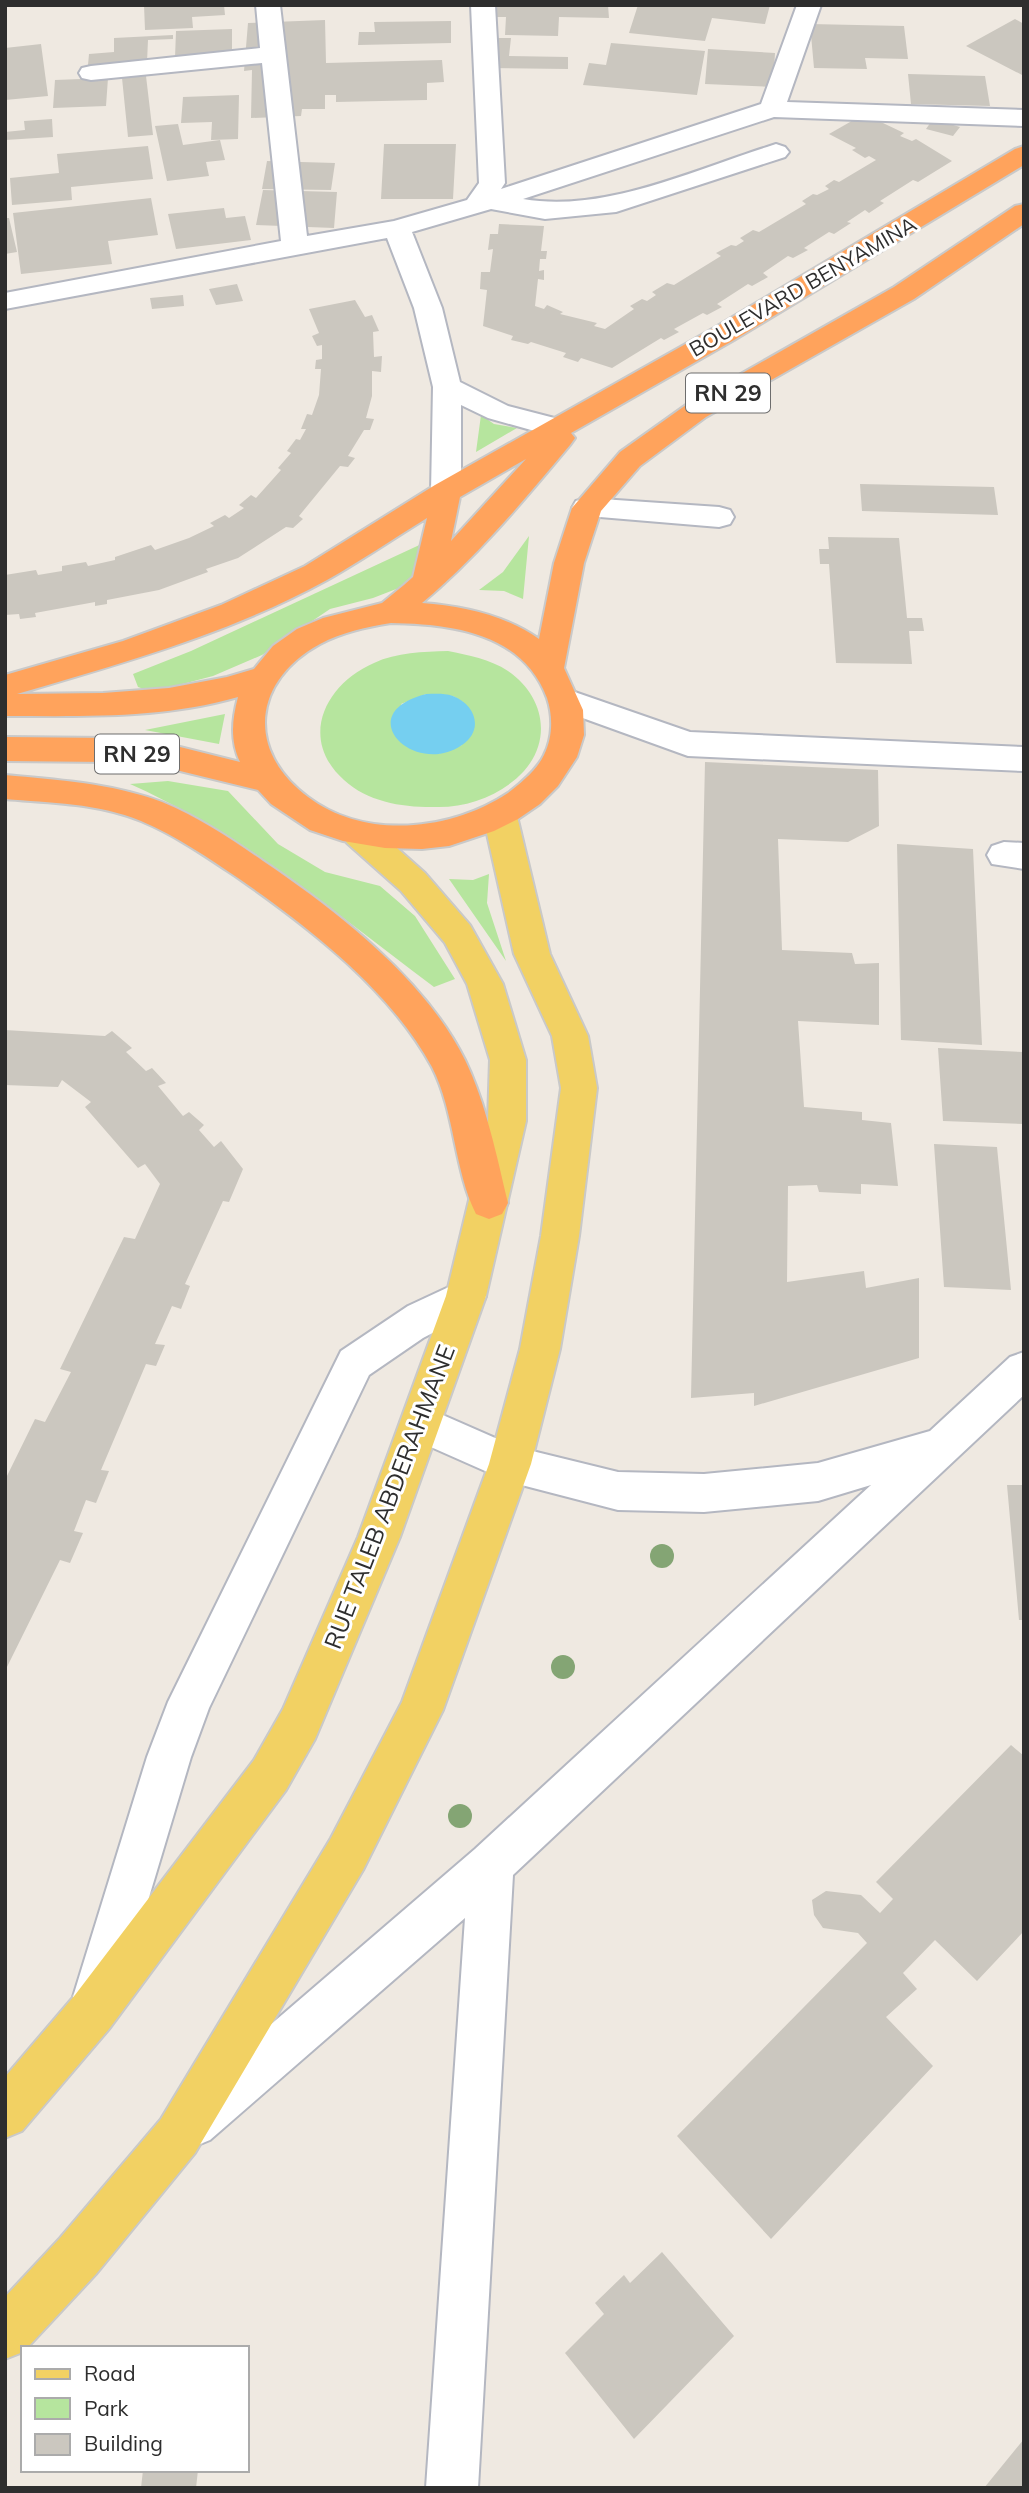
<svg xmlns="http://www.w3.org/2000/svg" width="1029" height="2493" viewBox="0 0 1029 2493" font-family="Mulish,sans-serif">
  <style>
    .green { fill: #b6e59e; fill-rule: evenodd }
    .water { fill: #75cff0 }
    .building { fill: #cbc7bf }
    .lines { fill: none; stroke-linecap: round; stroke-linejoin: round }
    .minor-casing { stroke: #b4b7c1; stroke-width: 4 }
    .major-casing { stroke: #c9c9c9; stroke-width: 4 }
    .highway-casing { stroke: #c9c9c9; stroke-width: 4 }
    .minor { fill: #fff; fill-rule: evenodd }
    .major { fill: #f2d163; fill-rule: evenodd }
    .highway { fill: #ffa35c; fill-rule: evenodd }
    .tree { fill: #84a574 }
    .labels { text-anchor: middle; stroke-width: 6; stroke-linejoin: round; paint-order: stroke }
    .far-street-label { font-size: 21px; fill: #2e2e2e; stroke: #fff }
    .shield { fill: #fff; stroke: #6d6d6d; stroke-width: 2 }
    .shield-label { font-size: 23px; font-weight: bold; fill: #2e2e2e }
    .street-label { font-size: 24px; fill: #2e2e2e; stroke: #fff }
  </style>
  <rect width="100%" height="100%" fill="#efe9e1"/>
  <path class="green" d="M481,415L494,424L517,428L476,452Z
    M529,536L523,599L504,591L479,590L503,572Z
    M428,541L417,581L373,598L330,609L262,655L213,676L152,692L138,687L133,674L191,651Z
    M448,651C468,655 490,659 508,671C543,695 553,738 524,771C503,794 470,807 439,807C406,808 369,803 344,780C298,739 325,684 374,663C397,652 423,652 448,651ZM426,694L453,696L463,702L462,745L438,754L401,704Z
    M225,714L219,744L145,730Z
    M168,781L228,791L278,844L325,872L380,886L415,916L455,979L434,987C337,914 242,834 130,784Z
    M489,874L487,903L506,961L449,879L473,880Z"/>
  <path class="water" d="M426,694C435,694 444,693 453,696C476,705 484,730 462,745C415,778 349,714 426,694Z"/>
  <path class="building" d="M144,5H224L225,15L192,17L193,28L145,30Z
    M490,5H608L609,18L559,17L558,36L505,35L506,17H489Z
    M638,5H770L765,24L712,18L705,41L629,33Z
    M1015,19L1024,24V76L966,46Z
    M325,20L326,63L442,60L444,82L427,83V100L336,102V95H325V109H302L301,116L251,118L252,70L244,71L248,23Z
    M451,21V43L358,45L359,32H375L374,22Z
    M810,24L904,26L908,59L865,58L867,69L814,68Z
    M232,29V57L175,58L176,31Z
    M173,35V39L148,40L147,62L88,65L89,54L114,52V38Z
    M488,38H511L509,56L568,57V69L485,68Z
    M611,43L705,51L697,95L583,85L589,63L606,65Z
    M41,44L48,96L5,100V48Z
    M708,49L775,53L773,87L705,84Z
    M908,74L985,76L990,106L911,104Z
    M146,76L153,135L128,137L122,78Z
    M108,78L106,106L53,108L55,80Z
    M239,95L238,139L211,140L212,122L181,123L183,97Z
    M864,114L904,133L900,136L912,141L916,139L952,161L918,182L913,180L880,201L884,203L869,213L865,210L847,222L851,223L834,234L829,232L804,248L808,250L793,258L788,256L763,273L768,277L752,286L748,284L717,304L722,307L707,315L703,313L674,329L679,332L664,340L661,338L612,368L581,358L578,362L563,357L566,353L531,342L528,344L511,340L513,336L483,326L487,290L480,289L481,272H490L493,249L488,250L490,234H498L499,224L544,226L541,251H547L546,259H540L539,271L544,270V280L538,279L535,306L544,309L547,305L563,312L560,314L597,323L594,326L605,329L634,309L630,306L642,299L647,301L656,295L652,292L667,283L674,285L721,256L716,253L731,245L736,246L744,241L740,238L753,230L759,232L806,204L802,201L813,194L817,195L829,189L825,186L834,180L839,182L876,160L869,156L865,158L852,150L856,148L829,134Z
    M52,119L53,137L5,140V132L25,130L24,121Z
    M933,119L960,127L953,136L926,129Z
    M178,124L183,145L220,140L225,160L206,162L209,176L167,181L155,126Z
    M384,144H456L453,199H381Z
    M148,146L153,179L71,187L72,200L12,205L10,178L59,173L57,154Z
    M267,161L335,163L331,190L262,189Z
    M263,190L337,192L334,228L256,225Z
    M151,198L158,235L108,241L112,264L21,274L13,213Z
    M224,208L226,218L245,216L251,240L176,249L168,214Z
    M5,218H9L17,252L5,254Z
    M237,284L243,301L216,305L209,289Z
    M183,295L184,306L152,309L150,298Z
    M355,300L365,317L372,315L379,331L373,332L374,357L382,356L381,372L372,371V396L366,418L374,419L370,430H364L348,456L355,458L348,467L340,466L299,516L303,519L293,528L286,527L238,558L206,569L208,572L159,590L107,600V604L95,606V602L35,613L36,617L20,619L19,614L5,615V575L36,570L38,575L62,571V566L86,562L88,566L115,560V557L151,545L155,550L189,538L214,526L210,523L225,515L229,518L244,508L239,505L251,495L256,498L281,470L278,468L291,453L287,451L296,439L300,440L306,429H301L307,414L312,415L319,395L321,369H315L316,360L322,359V345L317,346L312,336L319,333L309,309Z
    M860,484L994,487L998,515L862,511Z
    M828,537L899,538L907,618H922L924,631H909L912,664L836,663L829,564H820L819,549H829Z
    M705,762L878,770L879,826L848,842L778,839L782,950L852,953L855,964L879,963V1025L798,1021L804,1107L862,1112V1120L891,1123L898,1186L861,1184V1194L819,1192L817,1185L788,1186L787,1282L864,1271L866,1288L919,1278V1358L754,1406V1393L691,1398Z
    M897,844L973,849L982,1045L901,1040Z
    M5,1030L105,1036L112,1031L132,1048L126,1052L146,1071L152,1068L166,1083L158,1086L183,1116L189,1112L204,1125L199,1130L214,1147L221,1141L243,1169L229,1202L223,1201L185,1284L190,1286L181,1309L172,1306L155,1344L165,1345L156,1366L146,1364L101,1470L109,1471L96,1503L86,1500L74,1531L83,1533L70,1563L60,1560L5,1671V1480L35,1419L45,1422L71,1372L60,1369L124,1237L135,1239L160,1184L145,1164L138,1168L85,1107L91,1102L62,1080L58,1087L5,1085Z
    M938,1048L1024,1052V1124L943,1121Z
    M934,1144L997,1147L1011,1290L944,1287Z
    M1007,1485H1024V1620H1019Z
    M1011,1745L1024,1756V1931L977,1981L935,1940L903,1973L917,1989L886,2017L933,2066L771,2239L677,2136L867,1943L858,1933L823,1928L814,1915L812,1900L826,1891L861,1895L880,1913L893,1899L876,1882Z
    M662,2252L734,2336L634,2439L565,2353L604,2314L595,2303L624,2275L630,2283Z
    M1024,2439V2488H984Z
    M143,2470H198L196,2488H141Z"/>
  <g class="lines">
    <g class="minor-casing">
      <path id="minor" d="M256,5H280L307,236L394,221L467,200L479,183L471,5H495L505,183L501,189L761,104L797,5H821L787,102L1024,110V126L774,117L523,199C603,213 691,171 767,147L776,144L785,147L789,152L785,157L616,212L545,219L491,209L412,232L442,308L460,382L508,406L566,421L571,428L566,435L556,437L488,418L461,405V492L457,499L446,502L435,499L431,492L433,387L414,308L387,238L5,309V293L281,241L262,63L91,80L82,78L79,73L82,68L91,66L260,48Z
        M587,498L719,507L730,510L734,517L730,524L719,527L576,515L572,508L576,501Z
        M566,689L690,732L1024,747V771L688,756L555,708L550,700L555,692Z
        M1004,842L1024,843V869L992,864L987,855L992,846Z
        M466,1279L480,1284L486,1296L480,1308L423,1338L369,1375L209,1708L191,1757L114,2014L97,2021L80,2014L73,1997L147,1757L168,1702L341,1351L408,1306Z
        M1024,1352V1395L513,1875L478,2488H426L465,1918L210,2140L193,2147L176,2140L169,2123L176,2106L475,1849L871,1485L818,1501L704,1512L618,1510L510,1482L406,1436L400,1423L406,1410L420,1405L516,1447L618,1472L704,1474L818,1463L930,1431L1010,1357Z"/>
    </g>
    <g class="major-casing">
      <path id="major" d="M500,804L512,807L517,816L550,954L588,1036L597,1088L579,1236L560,1349L531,1464L443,1710L363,1870L195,2153L96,2274L27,2348H23V2352L5,2359V2297L60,2238L161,2119L331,1838L402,1702L489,1464L520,1349L541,1236L561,1088L552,1036L514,954L483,816L488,807Z
        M359,822L371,825L425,873L470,925L503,984L526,1060V1121L486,1296L400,1537L315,1739L286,1790L109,2029L22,2131L5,2138V2077L75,1995L254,1760L283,1709L358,1537L446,1296L488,1121L490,1060L467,984L445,943L401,891L347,843L342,834L347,825Z"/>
    </g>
    <g class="highway-casing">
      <path id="highway" d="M1024,146V165L734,340L571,433L575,438L570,445C524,500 477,557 422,603C463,606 505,615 539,639L554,563L572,508L620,452L686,405L894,287L1015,206L1024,204V224L914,299L706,417L640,466L601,511L584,563L564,668L583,710L584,735L577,757L558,786L540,804L518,819L494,831L449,846L422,849L385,848L343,841L310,830L271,804L258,790L176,770L109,762L5,761V737L109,738L176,746L240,762C230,740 232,720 238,697C162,719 83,716 5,716V675L123,641L221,605L305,566L435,485L714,328L1015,149ZM526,459L451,541L460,497ZM427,518L413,577L404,585L382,603L323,618L297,629L273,646L254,669L227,677L169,688L103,693L17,694C123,663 231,633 327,580C361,561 394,538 427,518ZM391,623C452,624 523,633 547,698C553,716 553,737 544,755C537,770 521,783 508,793C451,831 365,840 308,797C246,751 252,681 320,644C342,632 367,627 391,623Z
        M5,775C59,780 111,783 162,802C199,817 231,839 263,861C337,911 425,979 465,1060C486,1103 497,1157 508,1203L502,1214L489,1219L476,1214C454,1170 455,1112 432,1067C390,990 311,929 241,880C208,858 177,836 141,821C98,803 50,803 5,799Z"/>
    </g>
    <use href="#minor" class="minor"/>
    <use href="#major" class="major"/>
    <use href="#highway" class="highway"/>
  </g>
  <g class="tree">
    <circle cx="662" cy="1556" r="12"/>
    <circle cx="563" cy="1667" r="12"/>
    <circle cx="460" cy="1816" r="12"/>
  </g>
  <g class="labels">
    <g class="far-street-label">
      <text transform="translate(803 287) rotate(-30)" y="7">BOULEVARD BENYAMINA</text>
    </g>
    <g class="shield">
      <rect x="686" y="373.5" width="84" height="39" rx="5"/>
      <rect x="95" y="734.5" width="84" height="39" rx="5"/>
    </g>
    <g class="shield-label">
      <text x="728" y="401">RN 29</text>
      <text x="137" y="762">RN 29</text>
    </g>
    <g class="street-label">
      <text transform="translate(390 1497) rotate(-69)" y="8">RUE TALEB ABDERAHMANE</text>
    </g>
  </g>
  <rect width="1029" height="2493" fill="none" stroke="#2e2e2e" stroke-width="14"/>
  <rect x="21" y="2346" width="228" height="126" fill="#ffffff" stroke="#ababab" stroke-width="2"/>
  <rect x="35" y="2369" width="35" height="10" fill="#f2d163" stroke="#ababab" stroke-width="2"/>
  <text x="84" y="2381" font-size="21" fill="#2e2e2e">Road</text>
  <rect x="35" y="2398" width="35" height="21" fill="#b6e59e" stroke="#ababab" stroke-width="2"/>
  <text x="84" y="2416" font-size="21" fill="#2e2e2e">Park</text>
  <rect x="35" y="2434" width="35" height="21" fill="#cbc7bf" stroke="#ababab" stroke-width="2"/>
  <text x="84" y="2451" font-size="21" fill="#2e2e2e">Building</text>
</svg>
